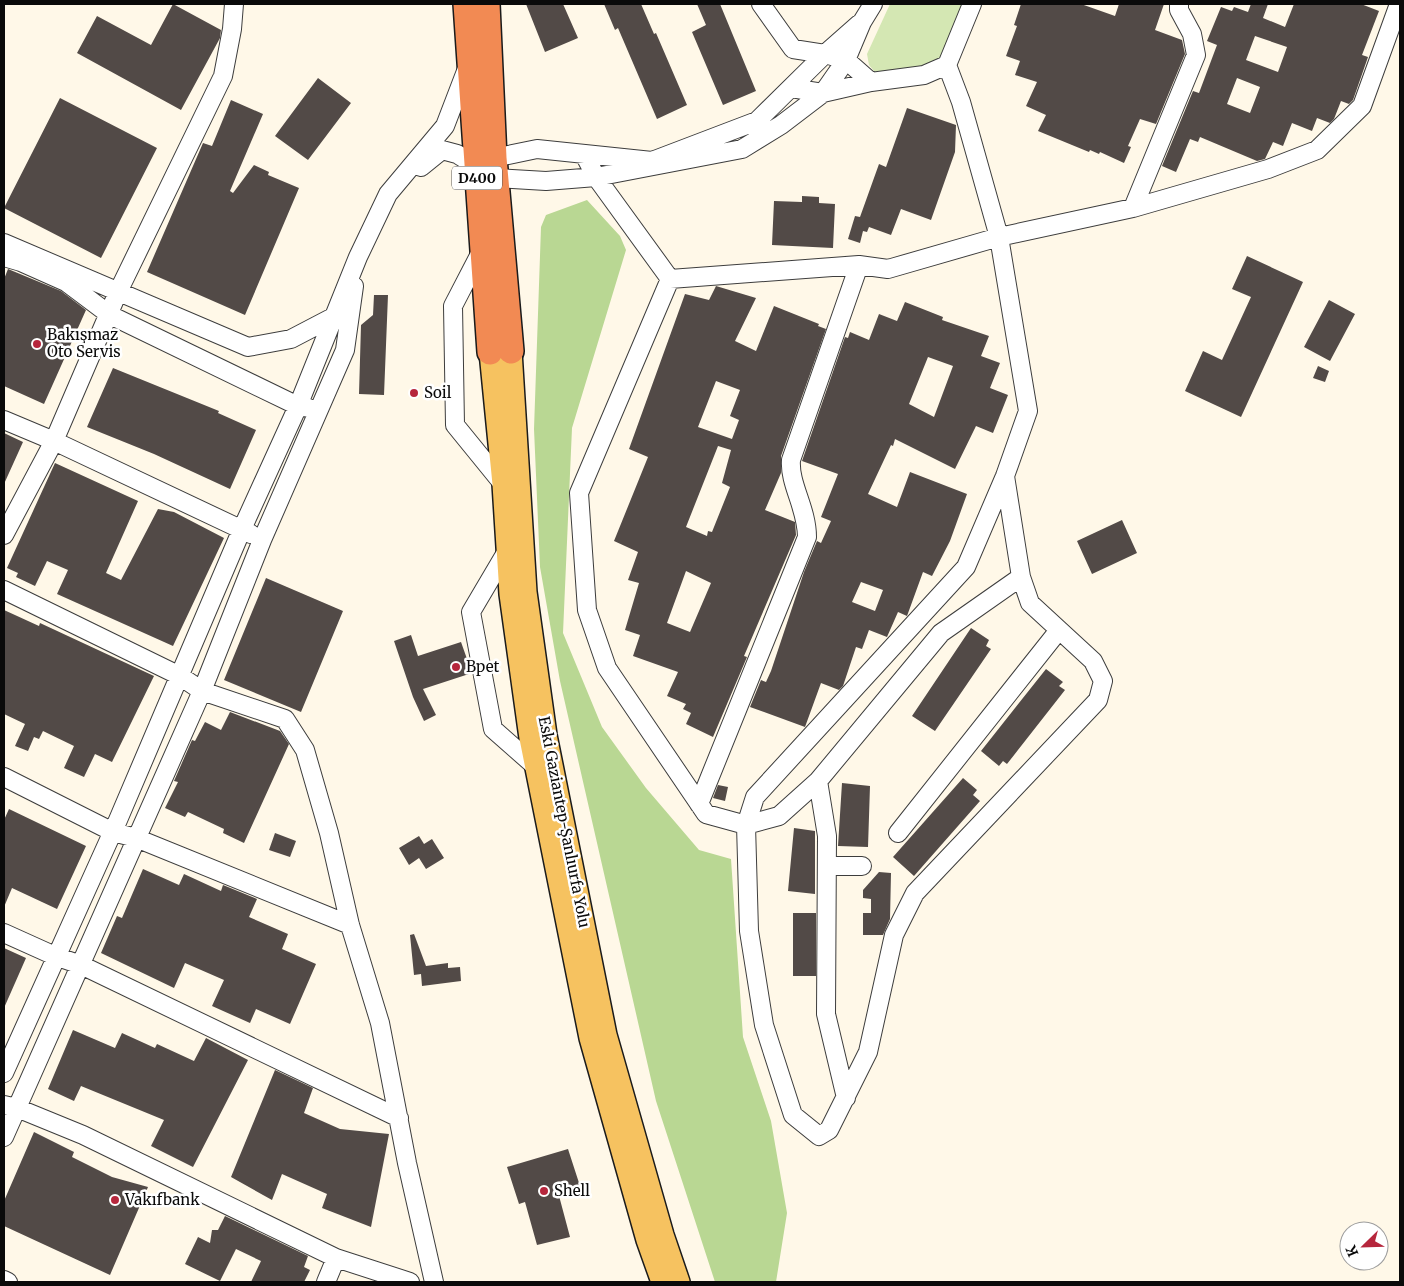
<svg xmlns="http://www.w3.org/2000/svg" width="1404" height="1286" viewBox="0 0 1404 1286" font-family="Merriweather,serif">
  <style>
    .green { fill: #d4e7b3 }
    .forest { fill: #b9d793 }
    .building { fill: #524a47; fill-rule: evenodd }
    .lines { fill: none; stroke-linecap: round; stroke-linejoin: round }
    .minor-casing { stroke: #3d3d3d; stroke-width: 20 }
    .major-casing { stroke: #1b1b1b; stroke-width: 24 }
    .highway-casing { stroke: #1b1b1b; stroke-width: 28 }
    .minor { stroke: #fff; stroke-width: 18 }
    .major { stroke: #f6c260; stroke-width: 21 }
    .highway { stroke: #f28a53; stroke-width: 25 }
    .poi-dot { fill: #b6263c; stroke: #fff; stroke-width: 2 }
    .labels { text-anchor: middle; stroke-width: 5; stroke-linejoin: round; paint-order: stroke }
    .shield { fill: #fff; stroke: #545454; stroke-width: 1 }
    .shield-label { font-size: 14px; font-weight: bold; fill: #0a0a0a }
    .poi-label { font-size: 15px; fill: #0a0a0a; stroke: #fff; text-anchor: start }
    .street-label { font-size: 15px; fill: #0a0a0a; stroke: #fff }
  </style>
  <rect width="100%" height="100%" fill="#fff8e8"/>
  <path class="green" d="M890,4H967L944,57L925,70L875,72L869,65L867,54Z"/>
  <path class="forest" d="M587,200L620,236L626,250L572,428L563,633L602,727L646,788L699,850L731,859L743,1037L771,1121L787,1213L776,1282H715L656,1101L560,681L540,567L534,429L541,227L546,215Z"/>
  <path class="building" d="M173,4L221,30L220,38L181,110L77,53L97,16L151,45Z
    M526,4H563L578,38L545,52Z
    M604,4H641L654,34L656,33L687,105L657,119L618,28L615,30Z
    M697,4H720L756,91L723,105L692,32L706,25Z
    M1021,4H1081L1115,16L1119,4H1164L1155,30L1182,40L1185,54L1156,124L1140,119L1128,146L1131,147L1124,163L1100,152L1099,154L1090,150L1089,152L1038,131L1046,115L1026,106L1037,82L1015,75L1020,61L1006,56L1017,26L1014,25Z
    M1251,4H1268L1263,18L1285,27L1294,4H1361L1379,11L1362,55L1368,57L1353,100L1349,104L1341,101L1334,119L1330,123L1317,118L1312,131L1292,123L1283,146L1273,142L1265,159L1257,161L1200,137L1198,142L1190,139L1176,172L1162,166L1193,91L1199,93L1217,45L1207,41L1221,7L1232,11L1234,7L1248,12ZM1255,36L1287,47L1278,72L1246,60ZM1237,78L1260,87L1250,113L1227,104Z
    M318,78L351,103L308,160L275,136Z
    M60,98L157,148L101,258L4,208Z
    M231,100L263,114L230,191L233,193L254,165L269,172L268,175L299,188L245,315L147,272L203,143L212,146Z
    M907,108L956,125L955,152L931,220L901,209L891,235L869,227L867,232L863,231L860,243L848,239L855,216L860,217L879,164L886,167Z
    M802,196L819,197V203L835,204L833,248L772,245L774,201L802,202Z
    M1247,256L1303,282L1241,417L1185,391L1203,351L1222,360L1251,297L1232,289Z
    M8,269L61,291L86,310L44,404L4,386V279Z
    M716,286L756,298L735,341L756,351L774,306L819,324L818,326L826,329L781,456V473L765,510L795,522L796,535L744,656L747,657L713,737L686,724L691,713L683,709L686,704L667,696L678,672L633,656L640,635L625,630L639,583L628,580L638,552L614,541L648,457L629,449L685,294L709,300ZM716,381L740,390L730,416L739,420L732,439L698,427ZM718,446L731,450L722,483L730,487L712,532L708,531L707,536L686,527ZM686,571L711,583L690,632L667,623Z
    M374,295H388L384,395L359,394L361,325L373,315Z
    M1329,300L1355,314L1330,361L1304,347Z
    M905,302L943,317L942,320L989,336L981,356L1000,363L990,388L1008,395L993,433L976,426L955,469L895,439L893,446L891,445L868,494L897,507L910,472L967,494L950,541L932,576L923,572L907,616L898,612L887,637L869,630L862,649L856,647L843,686L839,690L821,683L805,727L750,707L761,680L766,682L771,671L804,572L817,541L821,543L831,521L821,517L838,474L802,461L845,337L848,338L850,332L869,340L879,314L897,321ZM928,357L953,366L934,417L909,404ZM861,582L883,590L875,611L852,602Z
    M1318,366L1329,371L1325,382L1313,378Z
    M113,368L219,411L218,413L256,430L230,489L154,454L87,427Z
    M4,433L23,442L4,484Z
    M55,463L138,501L106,573L121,580L158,509L174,512L224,538L173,646L57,594L68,570L47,561L35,586L16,577L18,573L7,568Z
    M1122,520L1137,553L1092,574L1077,541Z
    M266,578L343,611L301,712L224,680Z
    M4,610L39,626L40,623L154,676L112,762L95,754L84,777L64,768L74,746L43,731L39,739L34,737L28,751L15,746L25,724L4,714Z
    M971,628L989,640L986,646L991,649L935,731L912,716Z
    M411,635L418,656L461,642L472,673L423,689L436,715L424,721L413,697L394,641Z
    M1046,669L1063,682L1059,686L1065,690L1007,764L1003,761L999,766L981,751Z
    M230,712L280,731L289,744L244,843L223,833L224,829L188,812L185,817L165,808L178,782L174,781L192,740L195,741L205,722L221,730Z
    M963,778L977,790L973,795L980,801L914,876L893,857Z
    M842,783L870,786L868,847L838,846Z
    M718,785L728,787L725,801L713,798Z
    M9,809L86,846L57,909L12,888L4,907V820Z
    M794,828L815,831V894L788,891Z
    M275,833L296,841L290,857L269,850Z
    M419,836L424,844L432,839L444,858L426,869L419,858L409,865L399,848Z
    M143,869L179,885L184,874L221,891L223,885L257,899L249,917L288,934L282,949L316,964L290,1024L256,1009L250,1023L212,1006L224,980L185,963L174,988L101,953L117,916L122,918Z
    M879,872L891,873L890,919L883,935H863V913H871V899L863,898V890Z
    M793,913H816V976H793Z
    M414,934L426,966L448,963V968L460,967L461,981L422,986L421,974L414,975L410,935Z
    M4,948L26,958L4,1008Z
    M73,1030L115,1048L122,1033L155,1048L157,1044L194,1061L206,1038L248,1060L193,1167L151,1146L164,1120L81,1086L74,1101L48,1089Z
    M275,1070L313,1088L304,1113L340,1129L389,1134L371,1227L322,1208L327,1194L282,1174L272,1200L231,1177Z
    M34,1132L74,1152L72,1157L112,1177L148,1187L110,1275L4,1226V1201Z
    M568,1149L580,1186L558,1192L570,1237L537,1245L525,1202L519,1204L507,1167Z
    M225,1216L308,1256L304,1267L310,1270L304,1282H251L261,1261L236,1249L220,1281L185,1264L198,1237L210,1243L212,1230H218Z"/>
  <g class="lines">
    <g class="minor-casing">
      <path id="minor" d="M761,4L793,49L825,54L846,60L871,82
        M947,65L972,4
        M791,88L823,93L871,82L924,75L947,65L961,102L999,237L1028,411L1005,476L966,567L755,797L746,825L749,931L764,1025L793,1115L819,1136L829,1130L868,1052L894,935L915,893L1098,700L1103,681L1093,661L1030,603L1021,577L1005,476
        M584,154L596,177L670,279L579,493L587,610L607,668L706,814L746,825L779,816L818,781L941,633L1021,577
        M485,163L494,158L537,149L652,161L757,121L825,54L859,24
        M421,167L442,150L457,154L496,178L546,181L596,177L742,149L781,125L823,93L846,60L862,22L873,4
        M1133,208L1196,55L1192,34L1179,10V4
        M4,243L248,347L291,339L335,316
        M482,250L453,306L455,425L503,484
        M4,257L21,262L66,282L110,315L298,406L309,408
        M670,279L859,265L888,269L999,237L1133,208L1268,169L1317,150L1362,106L1399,4
        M4,420L54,441L251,534
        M4,535L54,441L118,292L223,76L232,29L234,4
        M507,551L471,612L493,729L535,766
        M4,590L180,676L202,691L285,719L305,750L329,833L350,925L380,1023L407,1163L434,1282
        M4,777L113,832L136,838L350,925
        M818,781L827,836L826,1014L846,1098
        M699,804L807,537C807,508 789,484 791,460L859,265
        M898,833L1059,630
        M827,866H862
        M4,933L55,956L81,965L399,1118
        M4,1073L118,820L242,529L298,406L358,257L388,194L445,126L468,66
        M4,1105L17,1108L83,1135L336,1258L410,1282
        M4,1137L202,691L262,540L345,350L354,286
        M4,1280L8,1282
        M326,1282L336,1258"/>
    </g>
    <g class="major-casing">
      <path id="major" d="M511,351L526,592L546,735L606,1035L663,1235L679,1282
        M490,352L503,484L510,594L530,738L590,1038L647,1240L662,1282"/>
    </g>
    <g class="highway-casing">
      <path id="highway" d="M466,4L490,352
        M487,4L494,158L511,351"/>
    </g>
    <use href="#minor" class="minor"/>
    <use href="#major" class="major"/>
    <use href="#highway" class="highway"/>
  </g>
  <g class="poi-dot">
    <circle cx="37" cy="344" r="5"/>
    <circle cx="414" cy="393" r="5"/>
    <circle cx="456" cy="667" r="5"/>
    <circle cx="544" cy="1191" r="5"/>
    <circle cx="115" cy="1200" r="5"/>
  </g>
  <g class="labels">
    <rect class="shield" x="452" y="166.5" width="50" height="23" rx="4"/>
    <g class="shield-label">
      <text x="477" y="183">D400</text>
    </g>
    <g class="poi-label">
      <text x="47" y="340">Bakışmaz<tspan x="47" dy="17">Oto Servis</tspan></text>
      <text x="424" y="398">Soil</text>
      <text x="466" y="672">Bpet</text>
      <text x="554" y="1196">Shell</text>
      <text x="125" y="1205">Vakıfbank</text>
    </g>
    <g class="street-label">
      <text transform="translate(564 822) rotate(79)" y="5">Eski Gaziantep-Şanlıurfa Yolu</text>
    </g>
  </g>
  <rect width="1404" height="1286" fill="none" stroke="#0a0a0a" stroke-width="10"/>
  <g transform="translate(1364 1246) rotate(247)"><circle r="24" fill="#ffffff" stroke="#9d9d9d"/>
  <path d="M0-4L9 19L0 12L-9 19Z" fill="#b6263c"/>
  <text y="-8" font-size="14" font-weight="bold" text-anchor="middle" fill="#0a0a0a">K</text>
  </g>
</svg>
